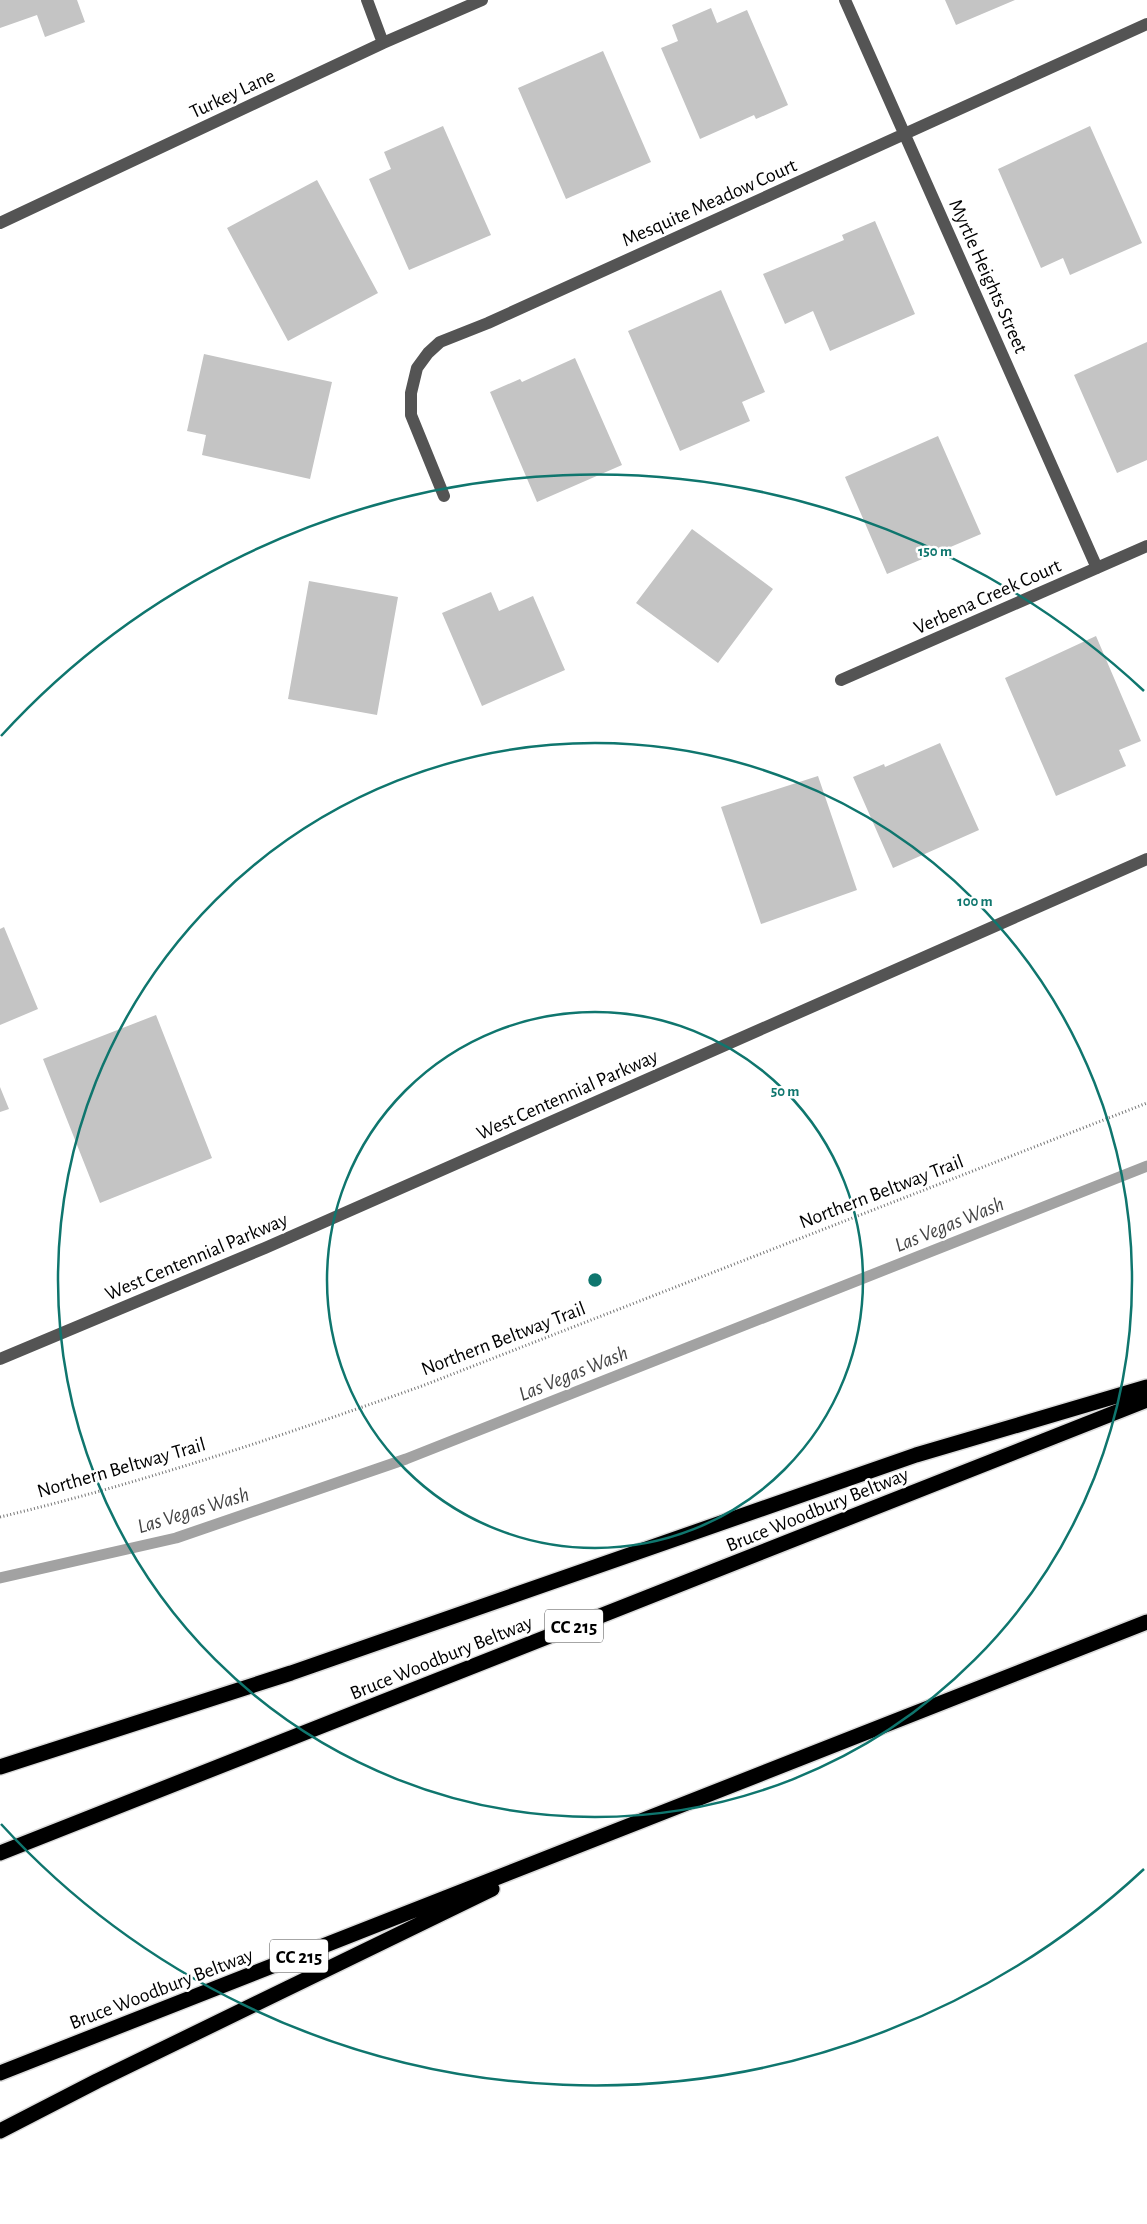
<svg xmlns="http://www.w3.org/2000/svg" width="1147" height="2224" viewBox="0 0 1147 2224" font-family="'Alegreya Sans',sans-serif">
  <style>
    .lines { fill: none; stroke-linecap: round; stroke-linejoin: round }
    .stream { stroke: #a2a2a2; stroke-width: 11 }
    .building { fill: #c4c4c4 }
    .highway-casing { stroke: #dbdbdb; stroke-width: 18 }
    .path { stroke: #767676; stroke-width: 3; stroke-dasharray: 1 2.5; stroke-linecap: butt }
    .minor { stroke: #545454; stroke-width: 12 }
    .highway { stroke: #000; stroke-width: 15 }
    .ring { fill: none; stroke: #0f766e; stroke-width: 2.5 }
    .labels { text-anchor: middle; stroke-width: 5; stroke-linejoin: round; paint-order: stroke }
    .shield { fill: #fff; stroke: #4c4c4c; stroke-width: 1 }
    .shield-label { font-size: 19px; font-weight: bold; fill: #000 }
    .street-label { font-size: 20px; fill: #000; stroke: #fff }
    .water-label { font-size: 21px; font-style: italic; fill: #434343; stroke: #fff }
    .centre { fill: #0f766e; stroke: #fff; stroke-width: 2.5 }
    .ring-label { font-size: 15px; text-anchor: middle; font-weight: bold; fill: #0f766e; stroke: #fff; stroke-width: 5; stroke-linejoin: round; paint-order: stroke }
  </style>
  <rect width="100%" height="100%" fill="#fff"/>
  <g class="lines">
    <path class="stream" d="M0,1578L176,1538L406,1459L1147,1166"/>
  </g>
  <path class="building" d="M0,0H77L85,22L45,37L37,15L0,28Z
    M945,0H1015L956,25Z
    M711,8L717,23L747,10L788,105L756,119L754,115L700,139L661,48L678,41L672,25Z
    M603,51L651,162L566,199L518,88Z
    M443,126L491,235L409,270L369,179L391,169L384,152Z
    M1090,126L1142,243L1070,275L1063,258L1041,268L998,169Z
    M317,180L378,293L288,341L227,228Z
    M875,221L915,314L830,351L813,311L785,324L763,274L844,240L842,235Z
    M721,290L765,392L742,402L750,421L680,451L628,331Z
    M1147,342V460L1117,473L1074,375Z
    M204,354L332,382L310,479L202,455L206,435L187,431Z
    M575,358L622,465L537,502L490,392L520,379L522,382Z
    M938,436L981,534L887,574L845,477Z
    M692,529L773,589L718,663L636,603Z
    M309,581L398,597L377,715L288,699Z
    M491,592L499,611L533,596L565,670L482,706L442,613Z
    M1096,636L1141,741L1119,750L1126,766L1056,796L1005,678Z
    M940,743L979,830L893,868L853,777L884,764L885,767Z
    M818,776L857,890L761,924L721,807Z
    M4,927L38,1009L0,1025V929Z
    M156,1015L212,1158L100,1203L43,1059Z
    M0,1087L9,1109L0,1112Z"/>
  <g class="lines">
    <g class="highway-casing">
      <path id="highway" d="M0,1767L291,1673L916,1455L1147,1387
        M0,1853L1147,1400
        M0,2073L1147,1622
        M0,2131L97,2081L492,1889"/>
    </g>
    <path class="path" d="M0,1517C143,1483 284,1435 422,1386L1147,1103"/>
    <path class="minor" d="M367,0L383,43
      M845,0L1097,568
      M0,223L383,43L482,0
      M444,496L411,415V393L417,368L428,353L440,342L488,323L1147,24
      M841,680L1147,546
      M0,1359L265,1248L1147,859"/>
    <use href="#highway" class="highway"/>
  </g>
  <g class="ring">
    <circle cx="595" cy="1280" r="268"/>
    <circle cx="595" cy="1280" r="537"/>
    <path d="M1144 1869A805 805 0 0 1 1 1824M1 736A805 805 0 0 1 1144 691"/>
  </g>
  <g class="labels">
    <g class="shield">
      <rect x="545" y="1609.5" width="58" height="33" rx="4"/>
      <rect x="270" y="1939.5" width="58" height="33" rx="4"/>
    </g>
    <g class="shield-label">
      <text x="574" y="1633">CC 215</text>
      <text x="299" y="1963">CC 215</text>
    </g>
    <g class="street-label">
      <text transform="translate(232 93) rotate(-25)" y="7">Turkey Lane</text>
      <text transform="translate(709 202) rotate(-24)" y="7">Mesquite Meadow Court</text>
      <text transform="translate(989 276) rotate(66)" y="7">Myrtle Heights Street</text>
      <text transform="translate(987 596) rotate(-24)" y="7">Verbena Creek Court</text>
      <text transform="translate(567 1094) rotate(-24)" y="7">West Centennial Parkway</text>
      <text transform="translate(881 1191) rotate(-21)" y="7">Northern Beltway Trail</text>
      <text transform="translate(196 1256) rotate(-23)" y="7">West Centennial Parkway</text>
      <text transform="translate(503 1338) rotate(-21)" y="7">Northern Beltway Trail</text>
      <text transform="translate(121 1467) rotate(-16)" y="7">Northern Beltway Trail</text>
      <text transform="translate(817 1509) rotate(-22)" y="7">Bruce Woodbury Beltway</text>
      <text transform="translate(441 1657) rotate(-22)" y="7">Bruce Woodbury Beltway</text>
      <text transform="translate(161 1988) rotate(-21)" y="7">Bruce Woodbury Beltway</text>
    </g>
    <g class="water-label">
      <text transform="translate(949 1224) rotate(-22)" y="7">Las Vegas Wash</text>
      <text transform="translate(573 1373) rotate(-22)" y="7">Las Vegas Wash</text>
      <text transform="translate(193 1510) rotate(-17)" y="7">Las Vegas Wash</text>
    </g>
  </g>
  <circle cx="595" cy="1280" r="8" class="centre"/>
  <g class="ring-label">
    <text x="935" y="556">150 m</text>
    <text x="975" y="906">100 m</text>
    <text x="785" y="1096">50 m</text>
  </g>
</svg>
